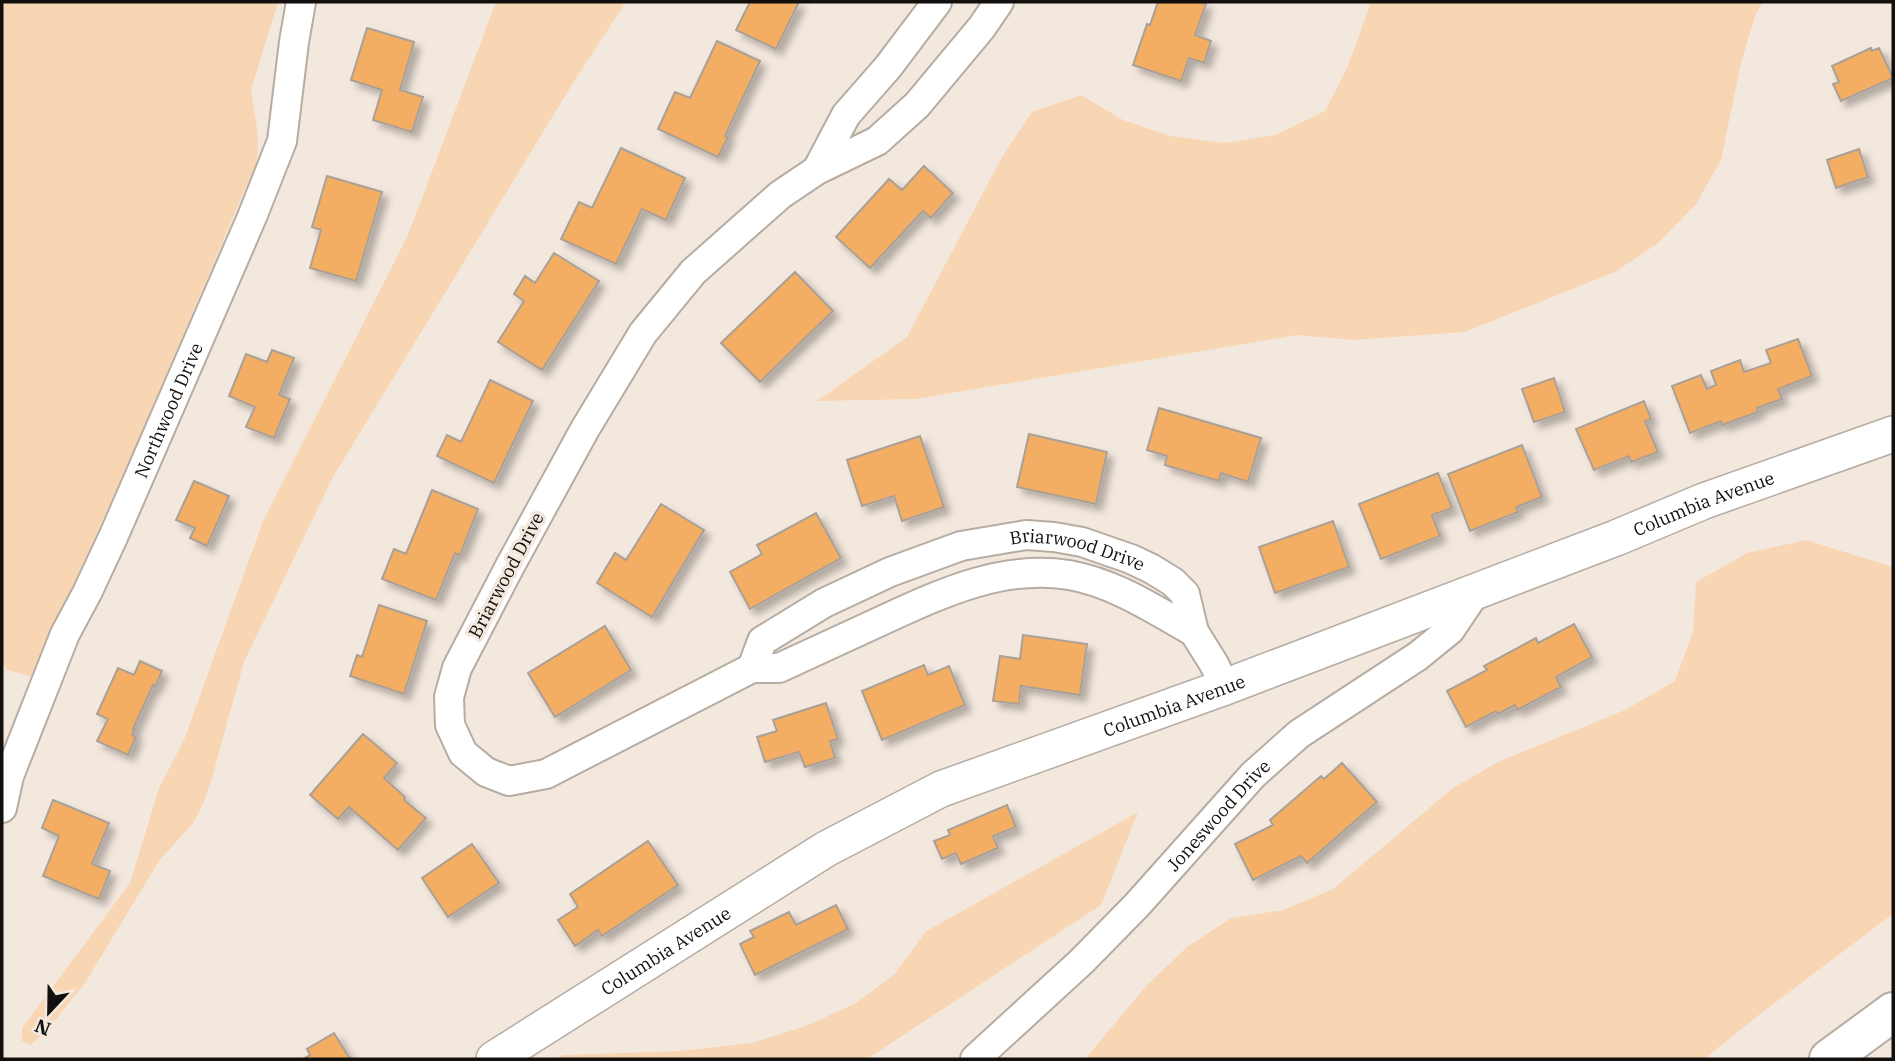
<svg xmlns="http://www.w3.org/2000/svg" width="1895" height="1061" viewBox="0 0 1895 1061" font-family="'IBM Plex Serif',serif">
  <style>
    .green { fill: #f9d6b3 }
    .building { fill: #f3ae64; stroke: #aaa096; stroke-width: 2; filter: url(#shadow) }
    .lines { fill: none; stroke-linecap: round; stroke-linejoin: round }
    .minor-casing { stroke: #b6aca2; stroke-width: 32 }
    .tertiary-casing { stroke: #b6aca2; stroke-width: 38 }
    .secondary-casing { stroke: #b6aca2; stroke-width: 42 }
    .minor { stroke: #fff; stroke-width: 28 }
    .tertiary { stroke: #fff; stroke-width: 35 }
    .secondary { stroke: #fff; stroke-width: 38 }
    .labels { text-anchor: middle; dominant-baseline: central; stroke-width: 7; stroke-linejoin: round; paint-order: stroke }
    .street-label { font-size: 18px; fill: #120f0c; stroke: #f3e8de }
  </style>
  <defs>
    <filter id="shadow"><feDropShadow dx="6" dy="6" stdDeviation="3.5" flood-color="#0004"/></filter>
  </defs>
  <rect width="100%" height="100%" fill="#f3e8de"/>
  <path class="green" d="M2,2H278L251,90L258,135L257,161L138,441L32,677L7,670L2,660Z
    M496,2H626L573,83L333,477L244,662L213,774L205,799L194,822L159,861L85,983L49,1028L31,1045L22,1041V1028L130,883L159,788L184,740L263,521L408,235Z
    M1371,2H1764L1756,13L1741,63L1721,160L1696,204L1658,243L1615,272L1465,332L1353,340L1297,335L916,399L817,401L907,337L1002,157L1032,112L1081,95L1123,120L1170,136L1224,143L1276,135L1325,111L1348,66Z
    M1806,540L1893,567V914L1764,1011L1704,1059H1085L1147,985L1187,947L1231,918L1283,910L1333,889L1453,788L1498,762L1625,710L1675,681L1693,632L1696,582L1747,553Z
    M1138,812L1101,905L867,1059H555L563,1055L680,1051L752,1043L806,1026L854,1004L895,974L925,932Z"/>
  <path class="building" d="M750,2H799L776,49L736,30Z
    M1158,2H1199L1206,4L1195,35L1211,41L1204,63L1189,58L1181,81L1133,65L1147,24L1150,25Z
    M367,28L414,42L400,90L423,97L412,132L373,120L382,90L351,80Z
    M717,41L760,61L725,136L728,137L718,157L658,129L675,92L690,98Z
    M1871,48L1872,51L1879,48L1893,78L1841,101L1833,84L1839,82L1832,66Z
    M621,148L685,178L666,220L642,209L616,264L561,239L579,202L592,208Z
    M1859,149L1868,177L1836,188L1827,160Z
    M924,166L953,193L931,218L923,211L870,268L836,237L889,179L902,190Z
    M327,176L382,192L356,281L310,268L321,230L312,227Z
    M554,253L599,281L542,370L498,342L524,301L514,294L525,276L535,283Z
    M795,272L833,311L760,382L721,343Z
    M1798,339L1812,376L1778,389L1782,399L1757,408L1758,412L1722,425L1721,421L1690,433L1672,386L1701,375L1707,389L1716,385L1711,371L1740,360L1744,372L1771,363L1766,350Z
    M272,350L294,358L279,395L290,399L274,438L246,427L255,407L229,396L246,354L267,362Z
    M1554,378L1565,412L1534,422L1522,389Z
    M490,380L533,401L494,483L437,456L447,435L461,442Z
    M1644,401L1651,419L1645,421L1658,452L1631,462L1629,456L1594,470L1576,429Z
    M1159,408L1261,438L1248,482L1221,473L1219,481L1165,465L1167,456L1147,450Z
    M1029,434L1107,452L1096,504L1017,487Z
    M920,436L944,507L902,521L894,496L862,506L847,460Z
    M1522,445L1542,497L1516,507L1518,512L1470,531L1448,474Z
    M1438,473L1452,508L1432,515L1440,536L1381,559L1359,504Z
    M194,481L229,496L207,546L190,538L195,528L176,520Z
    M432,490L478,509L460,555L455,553L436,600L382,579L394,549L406,554Z
    M661,504L704,530L652,617L597,583L615,553L626,560Z
    M816,513L841,558L750,609L730,572L762,554L757,545Z
    M1333,521L1349,567L1275,593L1259,547Z
    M379,605L427,621L404,694L350,676L357,655L362,657Z
    M1574,624L1592,657L1556,677L1561,687L1517,710L1515,705L1498,714L1496,711L1466,727L1447,691L1487,670L1484,666L1536,638L1538,643Z
    M605,626L631,670L555,717L528,673Z
    M1023,635L1087,644L1080,695L1021,686L1019,704L993,701L1000,656L1020,659Z
    M140,661L162,671L155,687L153,685L133,729H135L132,735L136,737L128,755L97,741L108,719L97,714L118,668L134,675Z
    M924,665L928,675L949,666L965,705L882,740L862,691Z
    M826,703L838,739L830,741L835,758L805,767L799,752L765,762L757,737L777,731L773,720Z
    M363,734L397,763L384,778L405,797L404,800L426,818L398,850L349,807L338,819L310,795Z
    M1342,763L1377,802L1307,863L1301,856L1253,880L1235,844L1273,825L1270,820L1321,776L1324,779Z
    M53,800L109,823L92,864L110,871L99,899L43,876L59,836L42,828Z
    M1007,805L1016,827L993,836L998,848L961,864L956,853L942,859L934,841L950,835L948,830Z
    M648,841L678,885L602,936L598,930L575,946L558,920L578,907L570,894Z
    M472,844L499,883L448,917L422,878Z
    M836,905L848,929L755,975L740,944L754,937L750,931L789,912L796,925Z
    M334,1033L350,1059H303L310,1055L307,1049Z"/>
  <g class="lines">
    <defs>
      <g id="minor">
        <path d="M999,2L982,27L917,105L877,141L817,170L780,195L693,272L643,333L585,429L510,566L457,668L449,697L450,725L463,753L486,772L509,781L546,774L752,668H779C813,652 847,637 881,621C940,594 1002,564 1069,575C1115,583 1155,610 1194,632"/>
        <path d="M817,170L846,115L888,67L937,2"/>
        <path id="s1" d="M752,668L762,641L824,603L890,572L961,546L1026,535L1054,537L1082,542L1131,559L1152,569L1173,582L1185,594L1194,632L1214,664L1225,687"/>
        <path id="s2" d="M2,808L9,776L65,634L87,593L114,535L252,217L282,141L294,42L301,2"/>
        <path id="s3" d="M975,1059L1081,962L1137,905L1253,775L1299,734L1418,656L1450,630L1477,590"/>
      </g>
      <g id="tertiary">
        <path id="s4" d="M494,1059L826,849L941,789L1225,687L1616,538L1704,501L1893,434"/>
      </g>
      <path id="secondary" d="M1829,1059L1893,1012"/>
    </defs>
    <use href="#minor" class="minor-casing"/>
    <use href="#tertiary" class="tertiary-casing"/>
    <use href="#secondary" class="secondary-casing"/>
    <use href="#minor" class="minor"/>
    <use href="#tertiary" class="tertiary"/>
    <use href="#secondary" class="secondary"/>
  </g>
  <g class="labels">
    <g class="street-label">
      <text stroke="none"><textPath href="#s2" startOffset="432">Northwood Drive</textPath></text>
      <text stroke="none"><textPath href="#s4" startOffset="1337">Columbia Avenue</textPath></text>
      <text stroke="none"><textPath href="#s1" startOffset="369">Briarwood Drive</textPath></text>
      <text transform="translate(506 575) rotate(-62)">Briarwood Drive</text>
      <text stroke="none"><textPath href="#s4" startOffset="770">Columbia Avenue</textPath></text>
      <text stroke="none"><textPath href="#s3" startOffset="345">Joneswood Drive</textPath></text>
      <text stroke="none"><textPath href="#s4" startOffset="203">Columbia Avenue</textPath></text>
    </g>
  </g>
  <rect width="1895" height="1061" fill="none" stroke="#120f0c" stroke-width="7"/>
  <g transform="translate(49 1012) rotate(202)" stroke="#f3e8de" stroke-width="5" paint-order="stroke">
  <path d="M0-5L12 26L0 18L-12 26Z" fill="#120f0c"/>
  <text y="-10" font-size="19" font-weight="bold" text-anchor="middle" fill="#120f0c">N</text>
  </g>
</svg>
